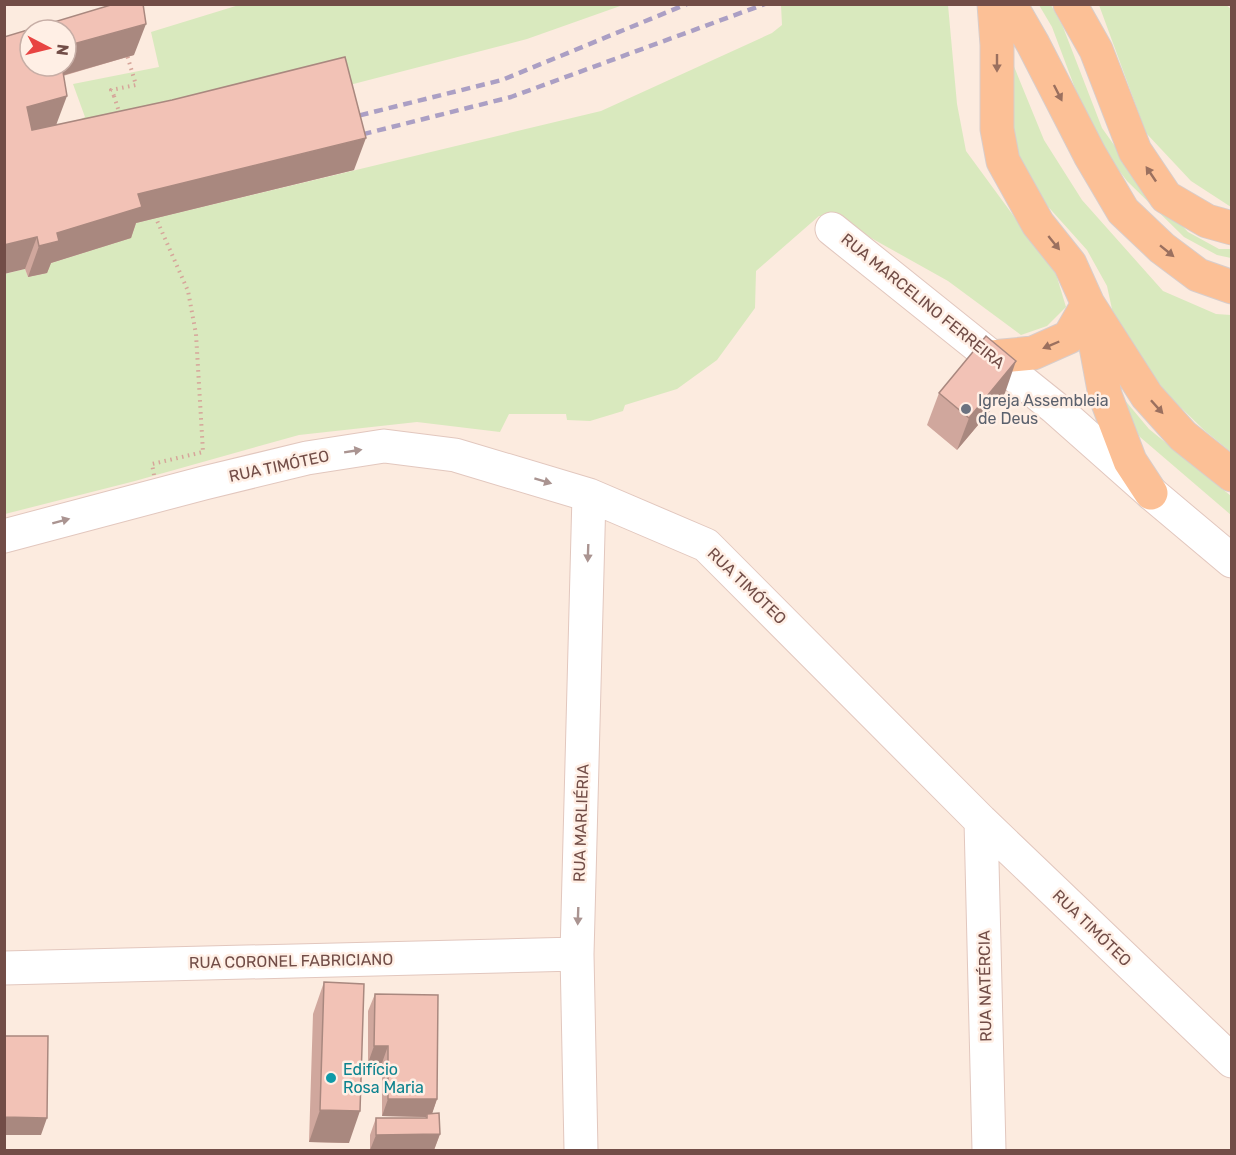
<svg xmlns="http://www.w3.org/2000/svg" width="1236" height="1155" viewBox="0 0 1236 1155" font-family="Rubik,sans-serif">
  <style>
    .grass { fill: #d9e9be }
    .lines { fill: none; stroke-linecap: round; stroke-linejoin: round }
    .minor-casing { stroke: #e2c7be; stroke-width: 35 }
    .major-casing { stroke: #d8cdcb; stroke-width: 35 }
    .path { stroke: #d6a59a; stroke-width: 4; stroke-dasharray: 1.5 4.5; stroke-linecap: butt }
    .minor { stroke: #fff; stroke-width: 33 }
    .major { stroke: #fcc096; stroke-width: 33 }
    .rail { stroke: #ab9fc4; stroke-width: 4.5; stroke-dasharray: 9 6; stroke-linecap: butt }
    .path-bridge { stroke: #d6a59a; stroke-width: 4; stroke-dasharray: 1.5 4.5; stroke-linecap: butt }
    .wall { fill: #d0a79d }
    .shaded-wall { fill: #a9887f }
    .building { fill: #f2c2b6; stroke: #a9887f; stroke-width: 1.5 }
    .oneway { fill: #9b705f }
    .oneway2 { fill: #aa9491 }
    .worship-dot { fill: #6b7280; stroke: #ffefe5; stroke-width: 2 }
    .culture-dot { fill: #0f9aa8; stroke: #ffefe5; stroke-width: 2 }
    .labels { text-anchor: middle; dominant-baseline: central; stroke-width: 5; stroke-linejoin: round; paint-order: stroke }
    .street-label { font-size: 16px; fill: #724d47; stroke: #ffefe5 }
    .worship-label { font-size: 16px; fill: #5b616d; stroke: #ffefe5; text-anchor: start }
    .culture-label { font-size: 16px; fill: #0d838f; stroke: #ffefe5; text-anchor: start }
  </style>
  <rect width="100%" height="100%" fill="#fcebdf"/>
  <path class="grass" d="M1225,4L1232,10L1231,207L1191,181L1146,133L1099,5Z
    M239,5H623L527,39L334,89L37,141L85,117L73,84L159,67L151,32Z
    M781,5H948L957,104L966,151L1056,274L1066,307L1047,326L1021,335L948,281L855,229L819,216L756,271L755,308L717,360L677,389L625,405L623,411L590,421L567,420L566,414H509L500,432L417,422L299,435L135,481L5,514V274L25,269L28,277L47,273L45,265L130,238L127,225L601,111L772,33L782,25Z
    M1039,5H1051L1063,27L1102,128L1136,176L1188,232L1219,249H1231V258L1217,255L1184,237L1127,181L1093,136L1052,27Z
    M1004,42L1044,140L1082,200L1163,291L1216,314L1231,315V452L1204,430L1168,395L1144,363L1115,323L1107,286L1087,250L1043,201L1030,184L1014,146Z
    M1123,398L1149,429L1231,496V515L1140,437L1118,402Z"/>
  <g class="lines">
    <defs>
      <path id="minor" d="M832,229L1054,407L1151,493L1232,561
        M4,536L204,483L307,458L384,446L455,455L589,495L706,545L981,821L1232,1061
        M981,821L989,1150
        M4,968L577,954
        M581,1150L577,954L589,495"/>
      <path id="major" d="M994,4L997,45V129L1003,161L1038,224L1070,264L1088,304L1147,396L1183,436L1232,475
        M1010,4L1033,44L1090,155L1123,211L1162,248L1198,275L1232,287
        M1070,4L1096,50L1135,151L1166,197L1207,221L1232,228
        M1091,320L1105,395L1130,461L1151,493
        M992,357L1033,353L1069,337L1088,304"/>
    </defs>
    <use href="#minor" class="minor-casing"/>
    <use href="#major" class="major-casing"/>
    <path class="path" d="M114,96L111,90L136,85L127,55"/>
    <use href="#minor" class="minor"/>
    <use href="#major" class="major"/>
    <path class="rail" d="M345,119L502,80L687,4
      M348,138L511,97L765,4"/>
    <path class="path-bridge" d="M114,96L120,115
      M154,475L152,464L203,452L196,334L188,291L155,216"/>
  </g>
  <path class="wall" d="M4,37L134,55L63,76L56,125L354,170L136,223L131,238L51,263L47,273L28,277L25,269Z
    M939,393H1005L957,450L927,425Z
    M324,982L349,1143L309,1142L313,1014Z
    M375,994L437,1099L432,1113L440,1134L434,1150H370V1135L376,1118H425L426,1117L382,1116V1063H368V1011Z"/>
  <path class="shaded-wall" d="M146,24L134,55L47,80L52,66H66V46Z
    M67,96L55,128L16,138L27,107Z
    M366,138L354,170L136,223L131,238L51,263L47,273L28,277L39,246L57,233L138,194Z
    M37,237L25,269L4,274V245Z
    M1016,361L1005,393L957,450L969,418Z
    M374,1046H388L382,1063H368Z
    M388,1099H437L431,1117L427,1114L426,1117L382,1116Z
    M320,1110L360,1111L349,1143L309,1142Z
    M4,1117L47,1118L41,1135H4Z
    M440,1134L434,1150H370L376,1135Z"/>
  <path class="building" d="M114,4H143L146,24L66,46V30H30V66H62L67,96L27,107L32,130L172,100L345,57L366,138L138,194L142,207L57,233L59,241L39,246L37,237L4,245V37Z
    M986,336L1016,361L969,418L939,393Z
    M324,982L364,984L360,1111L320,1110Z
    M375,994L438,995L437,1099H388V1046H374Z
    M4,1036H48L47,1118L4,1117Z
    M439,1113L440,1134L376,1135V1118H427V1114Z"/>
  <defs><path id="oneway-solid" d="M-6-.8H1V-3.2L6.5 0L1 3.2V.8H-6Z" transform="scale(1.5)"/></defs>
  <g class="oneway">
    <use href="#oneway-solid" transform="translate(997 63) rotate(90)"/>
    <use href="#oneway-solid" transform="translate(1058 93) rotate(63)"/>
    <use href="#oneway-solid" transform="translate(1151 174) rotate(-124)"/>
    <use href="#oneway-solid" transform="translate(1054 243) rotate(51)"/>
    <use href="#oneway-solid" transform="translate(1167 251) rotate(39)"/>
    <use href="#oneway-solid" transform="translate(1051 345) rotate(157)"/>
    <use href="#oneway-solid" transform="translate(1157 407) rotate(48)"/>
  </g>
  <g class="oneway2">
    <use href="#oneway-solid" transform="translate(353 451) rotate(-9)"/>
    <use href="#oneway-solid" transform="translate(543 481) rotate(17)"/>
    <use href="#oneway-solid" transform="translate(61 521) rotate(-15)"/>
    <use href="#oneway-solid" transform="translate(588 553) rotate(92)"/>
    <use href="#oneway-solid" transform="translate(578 916) rotate(92)"/>
  </g>
  <circle class="worship-dot" cx="966" cy="409" r="6"/>
  <circle class="culture-dot" cx="331" cy="1078" r="6"/>
  <g class="labels">
    <g class="street-label">
      <text transform="translate(923 301) rotate(39)">RUA MARCELINO FERREIRA</text>
      <text transform="translate(279 466) rotate(-12)">RUA TIMÓTEO</text>
      <text transform="translate(747 586) rotate(44)">RUA TIMÓTEO</text>
      <text transform="translate(581 823) rotate(-88)">RUA MARLIÉRIA</text>
      <text transform="translate(1092 928) rotate(44)">RUA TIMÓTEO</text>
      <text transform="translate(291 961) rotate(-1)">RUA CORONEL FABRICIANO</text>
      <text transform="translate(985 986) rotate(-91)">RUA NATÉRCIA</text>
    </g>
    <g class="worship-label">
      <text x="978" y="400">Igreja Assembleia<tspan x="978" dy="18">de Deus</tspan></text>
    </g>
    <g class="culture-label">
      <text x="343" y="1069">Edifício<tspan x="343" dy="18">Rosa Maria</tspan></text>
    </g>
  </g>
  <rect width="1236" height="1155" fill="none" stroke="#724d47" stroke-width="12"/>
  <g transform="translate(48 48) rotate(97)"><circle r="28" fill="#ffefe5" stroke="#c7aea6" stroke-width="1.5"/>
  <path d="M0-4.5L10 22L0 15L-10 22Z" fill="#e84442"/>
  <text y="-9" font-size="16" font-weight="bold" text-anchor="middle" fill="#724d47">N</text>
  </g>
</svg>
